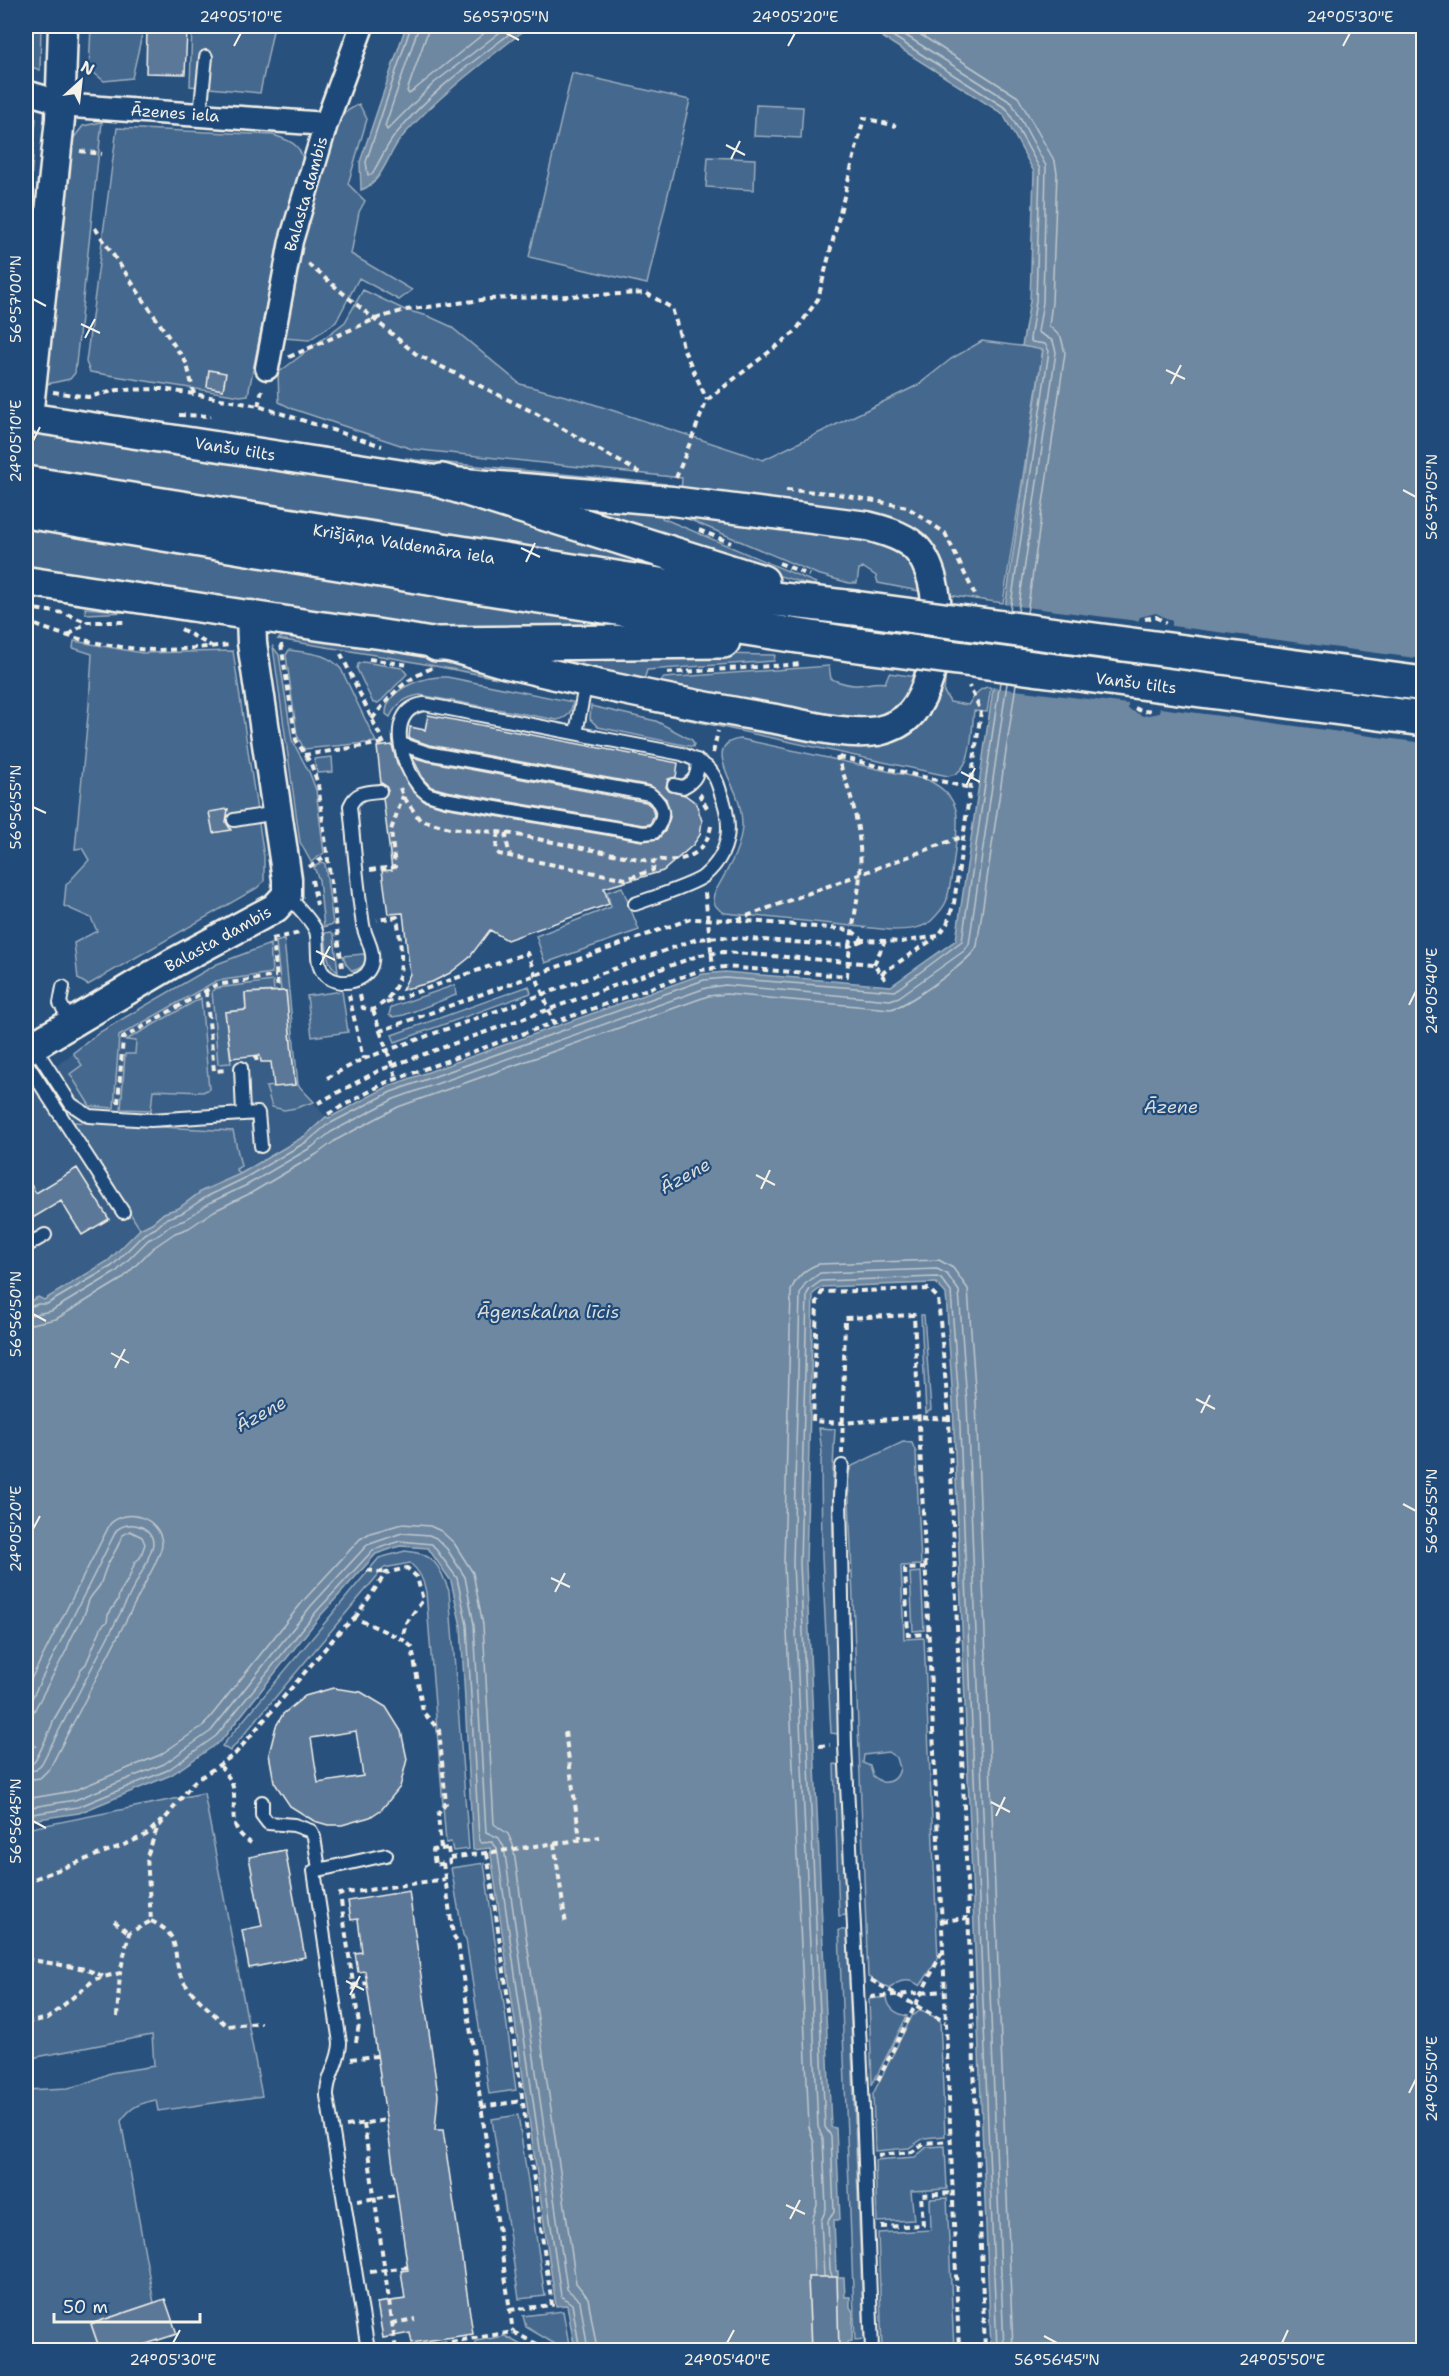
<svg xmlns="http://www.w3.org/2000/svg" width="1449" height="2376" viewBox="0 0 1449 2376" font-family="'Shantell Sans',sans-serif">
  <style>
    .built { fill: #375d86 }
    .green { fill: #45688e; stroke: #9cacbb; stroke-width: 1.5; fill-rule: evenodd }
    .water { fill: #6e88a2; stroke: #a4b2be; stroke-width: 1.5 }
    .pier { fill: #28517e }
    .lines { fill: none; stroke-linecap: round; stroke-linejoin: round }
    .shore { stroke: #bec7cc; stroke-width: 1.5 }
    .building { fill: #5b7899; stroke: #f4f1e8; stroke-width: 1.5; fill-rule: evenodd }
    .service-casing { stroke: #f4f1e8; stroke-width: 16 }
    .minor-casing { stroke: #f4f1e8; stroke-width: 27 }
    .tertiary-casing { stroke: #f4f1e8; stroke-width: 33 }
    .primary-casing { stroke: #f4f1e8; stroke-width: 38 }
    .path { stroke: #f4f1e8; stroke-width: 4; stroke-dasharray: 6 4.5; stroke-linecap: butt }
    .service { stroke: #1f4a7a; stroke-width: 12 }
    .minor { stroke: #1f4a7a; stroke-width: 22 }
    .tertiary { stroke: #1f4a7a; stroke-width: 28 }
    .primary { stroke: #1f4a7a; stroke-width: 33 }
    .primary-bridge-casing { stroke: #f4f1e8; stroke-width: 38; stroke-linecap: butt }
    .path-bridge { stroke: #f4f1e8; stroke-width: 4; stroke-dasharray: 6 4.5; stroke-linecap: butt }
    .primary-bridge { stroke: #1f4a7a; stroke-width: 33 }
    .ticks { fill: none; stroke: #f4f1e8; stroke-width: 2 }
    .labels { text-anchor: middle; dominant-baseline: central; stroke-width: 4.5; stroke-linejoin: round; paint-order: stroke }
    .street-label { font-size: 16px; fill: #f4f1e8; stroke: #1f4a7a }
    .water-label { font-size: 18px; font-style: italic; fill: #d9dcda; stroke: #1f4a7a }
    .neatline { fill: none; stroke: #f4f1e8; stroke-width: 2 }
    .ticks-label { font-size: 15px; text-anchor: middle; fill: #f4f1e8 }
  </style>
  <rect width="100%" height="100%" fill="#28517e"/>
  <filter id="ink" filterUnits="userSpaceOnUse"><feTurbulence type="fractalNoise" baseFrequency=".0167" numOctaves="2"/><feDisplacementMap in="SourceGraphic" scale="12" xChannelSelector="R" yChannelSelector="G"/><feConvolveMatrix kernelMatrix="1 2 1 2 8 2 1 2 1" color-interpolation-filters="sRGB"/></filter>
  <g filter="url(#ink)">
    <path class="built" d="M284,939L298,1085L326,1117L305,1136L140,1229L108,1261L44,1300L26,1303V1092L46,1079L44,1075L50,1071L100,1032L217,964Z"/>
    <path class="green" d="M26,26H41L40,70L26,65Z
      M91,26H144L132,78L104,81L89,69Z
      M192,26H274L260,93L190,86Z
      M572,73L690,100L647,284L529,257Z
      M359,104L367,119L348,184L365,201L359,212L351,254L412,290L399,300L359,278L336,322L309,340L284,338L287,300L303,236L342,114Z
      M756,105L803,107L801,138L754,136Z
      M26,114L36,119L26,243Z
      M102,122L75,373L70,379L47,384L72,140L83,126Z
      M117,128L273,135C288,140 301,144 303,161L278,246L248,395L240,396L90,372L86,362Z
      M708,157L755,159L754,190L706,187Z
      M363,290L405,310L428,316L450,326L520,384L584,401L763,460L918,385L951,359L982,341L1043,349L1003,603L947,595L936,556L681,494L682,478L412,449L293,409L279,402L278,373L345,322Z
      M26,427L454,495L679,572L26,469Z
      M406,458L416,460L666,484L665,492L423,467L405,461Z
      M540,498L663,509L662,518L816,583L814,586L742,565Z
      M681,516C724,520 885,528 908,559C915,568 919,582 924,592L878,583L876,576L864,568L859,569L857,583H849L817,574Z
      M26,524L669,628L416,629L26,568Z
      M85,608L189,617L188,622L129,612L86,614Z
      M289,633L371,644L463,663L561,690L393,658L278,639Z
      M74,641L142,653L233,651L264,857V881L257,888L88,985L78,979L74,943L97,931L91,918L64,906L66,885L89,860L82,848L75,849L89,705L92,654L73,648Z
      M273,647L279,655L292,740L310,774L316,790L324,853L311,862L300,842Z
      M289,650C309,653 328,653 341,669L376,742L304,749L297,735L286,655Z
      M662,653L775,655L774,661L647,670L643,683L507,654Z
      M363,662L402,668L407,674L382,700L378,703H373L357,669L358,664Z
      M829,666L831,679C839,682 846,685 855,685C866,685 874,681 885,683L889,673L917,677C896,719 884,720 838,718L655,685L664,678Z
      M438,677H447L573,702C571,713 568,718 557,720L420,695C406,697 396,704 390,717L386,714C386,690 418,679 438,677Z
      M938,680L945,681L944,692L950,702L968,705C974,696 980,686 991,687L987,712L974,711C971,731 974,772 948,776L652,712L651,704L860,743Z
      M591,706L656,721L692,740L694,744L693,747L598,727L590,719Z
      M741,739L928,780C941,787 952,795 956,810C960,824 951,887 946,902C943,909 936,916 931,921C920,930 904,930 891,930L725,913C716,909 712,903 714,894C726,871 740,853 742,826C742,815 740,804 736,794C729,777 706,742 741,739Z
      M332,757L333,772L317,773L314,759Z
      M322,862L325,864L333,924L324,927L319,880L314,867Z
      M622,887L639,930L545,963L536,936L611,907L607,892Z
      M331,932L334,935L338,972C325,964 327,947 325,933Z
      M284,939L298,1085L314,1102L296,1108L284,1110L272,1107L266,1087L295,1084L286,991H281L276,942Z
      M270,944L272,973L216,981L119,1036L114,1108L90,1106L70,1074L82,1065L73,1053L100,1032L217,964Z
      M363,954L366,956C365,965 361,969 352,971L346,964L343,956Z
      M273,981L274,991L245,993L246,1010L225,1012L231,1063L218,1064L212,991L217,988Z
      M455,985L456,995L404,1015L393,1017L389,1015L391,1007Z
      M529,986L531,993L395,1042L392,1035Z
      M342,991L348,1032L312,1037L307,996Z
      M201,998L209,1089L203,1092L153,1090L151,1110L121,1109L125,1054H135L136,1041L126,1040Z
      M326,1117L330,1147L202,1191L179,1208L164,1213L152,1223L140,1229L73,1122L233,1131L241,1166L236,1169L240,1174L305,1136Z
      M921,1315H924L931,1410L926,1413Z
      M819,1428L835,1429C828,1531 839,1632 838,1734L831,1733L822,1557L821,1461L822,1453Z
      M903,1442L912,1443L916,1453L921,1565L901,1566L904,1639L924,1638L938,1959L920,1986C910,1978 899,1979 890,1989L868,1977L848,1474L852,1466ZM888,1752L897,1758L900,1768C898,1778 892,1783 882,1782L873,1776L870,1766L863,1763L864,1755Z
      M405,1551C435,1553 439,1566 449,1591L469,1849L453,1851L451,1842L446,1843L426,1592C424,1580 420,1571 410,1563L384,1568L230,1751L222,1746L379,1558Z
      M921,1572L924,1630L913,1631L910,1573Z
      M834,1764L840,1765L846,1915L839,1916Z
      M204,1793L262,2096L158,2111L156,2100C139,2103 131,2107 121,2121L154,2303L91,2324L100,2350H26V2090L68,2088L84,2084L110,2073L154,2066L152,2035L26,2059V1829Z
      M484,1863L516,2090L489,2094L466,1939L463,1935L451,1868Z
      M839,1930H847L864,2339L855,2340Z
      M887,1997C888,2009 897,2014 907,2016L872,2085L869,1999Z
      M921,2010L940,2020L945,2136L924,2138L909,2148L875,2151L873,2094L912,2016Z
      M518,2115L545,2296L519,2299L492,2119Z
      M945,2146L947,2189L911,2191L914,2220L877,2222L875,2160L915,2157L927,2147Z
      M947,2198L954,2350H882L878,2233L931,2230L930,2199Z
      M563,2311L570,2350H565L526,2327L523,2316Z
      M505,2336L530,2350H490L476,2348V2341Z"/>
    <path class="water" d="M406,26H530C485,61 440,94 402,137C388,152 383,183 361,190L360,162Z
      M865,26H1423V2350H991L953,1404L946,1294L936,1283L822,1287L813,1294L806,1563L831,2127L836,2128L840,2220H834L836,2271H838V2278H844L845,2297H850V2307L853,2312L852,2341L847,2342V2350H575L567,2305L556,2306L490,1848L473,1850L461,1626L451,1581L428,1548L400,1546L376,1554L321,1615L221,1741L171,1775L79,1813L26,1821V1757L31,1756L26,1752V1744L33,1747L36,1746L26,1740V1303L38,1297L44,1300L108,1261L140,1229L152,1223L164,1213L179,1208L202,1191L240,1174L305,1136L326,1117L329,1118L389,1086L703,974L725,972L891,986L956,940L1043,350L1022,346L1030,301L1034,172L1003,114Z"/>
    <path class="pier" d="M1002,604L1138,621L1140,617L1156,613L1172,621V626L1423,659V743L1160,708L1159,713L1143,716L1128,709V704L990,687Z"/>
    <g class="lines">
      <path class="shore" d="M411,26L366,162L368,175L372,174C380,161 386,146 396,134C430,91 477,59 520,26
        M419,26L385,126L387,130L434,83L508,26
        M428,26L427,34L407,91L409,94L493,26
        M877,26L1007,109L1040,169L1036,301L1030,339L1032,342L1045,344L1049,351L1010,611
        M891,26L1012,103L1046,166L1043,302L1038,332L1053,341L1056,352L1018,612
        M907,26L1018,97L1055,162L1057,173L1052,302L1049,326L1061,337L1065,353L1027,613
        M26,1308L38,1304H47L112,1266L144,1234L156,1228L167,1218L182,1213L206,1197L243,1179L308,1141L327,1125L391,1092L704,980L725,978L895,991L962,941L1000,682
        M26,1316L51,1311L116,1272L148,1240L160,1234L171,1225L185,1220L209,1203L247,1185L312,1147L331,1132L394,1099L706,988L725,985L890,1000L899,997L964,951L969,944L1007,683
        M26,1325L56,1319L122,1279L153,1248L175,1233L189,1228L214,1211L251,1193L317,1154L336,1140L398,1107L708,996L726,994L890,1009C905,1008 972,960 977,946L1016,684
        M26,1689L110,1524C126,1507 160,1517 162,1543C162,1551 157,1558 154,1566L50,1768L40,1778L26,1780
        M26,1710L116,1531C127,1519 152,1525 153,1543C153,1549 148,1556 147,1562L42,1763L36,1770L26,1771
        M26,1726L67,1649C68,1642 79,1624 83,1617C86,1612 87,1605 89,1600C92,1594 97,1590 100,1585C102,1580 104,1573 106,1568C111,1556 119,1548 122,1535L130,1531L142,1537L145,1544L140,1558L135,1562L129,1578L119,1594L118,1600L108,1615L107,1622L102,1626L86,1664L81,1669L74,1685L53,1721C53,1725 37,1758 35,1761C32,1765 29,1764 26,1764
        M26,1799L73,1791L160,1755L204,1725L304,1600L360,1539L370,1533L402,1524L430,1526L441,1531L454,1543L473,1573L483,1625L494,1824L508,1834L513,1845L576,2283L588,2298L597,2350
        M26,1808L75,1800L164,1764L211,1731L311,1606L367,1545L402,1533L429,1535L436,1538L447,1549L465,1577L474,1625L486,1832L499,1838L504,1847L567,2289L580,2301L588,2350
        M26,1815L78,1807L168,1770L216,1736L317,1611L373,1550L400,1541L432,1544L457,1578L467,1625L479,1840L481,1843L492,1842L497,1848L561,2296L572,2304L580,2350
        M814,2276L812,2221L817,2205L814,2143L809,2127L784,1563L791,1291C795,1278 806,1268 819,1264L939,1260L953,1268L968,1289L976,1402L1013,2350
        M824,2276L821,2221L826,2209L823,2139L818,2127L793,1563L800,1294L805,1284L820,1273L937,1269L947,1274L959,1291L967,1403L1004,2350
        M832,2276L830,2270L828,2221L834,2212L831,2136L825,2127L800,1563L807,1294L810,1289L821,1281L937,1277L941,1279L951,1292L959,1403L997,2350"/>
    </g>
    <path class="building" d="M147,26H176V32L187,33L185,74L146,73Z
      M209,370L226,373L223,390L207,387Z
      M428,715L678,763L676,777L668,779L666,787L669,791L685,795L696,803L702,821L700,835L693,845L663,871L604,888L609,904L507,940L490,930L469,958L450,973L432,982L402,990L410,974L403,913L388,914L382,871L392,870L383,798L388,791L386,786L381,783L377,747L392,745L397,763L412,790L424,801L443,807L642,841L658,839L665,831L670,817L666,799L651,786L429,745L409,738L410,727L425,730Z
      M412,757L426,761L646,802L652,807L654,815L650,824L643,825L446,791L431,787L424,780Z
      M228,809L226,822L231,830L213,833L209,812Z
      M286,991L295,1085L274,1087L271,1062H261L260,1055L231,1058L225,1012L246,1010L245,993Z
      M77,1168L109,1219L82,1235L61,1201L26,1222V1177L36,1193Z
      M333,1688L361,1692L386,1707L401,1731L407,1759L400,1787L382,1809L370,1817L342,1825H328L314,1821L290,1806L274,1782L269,1754L276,1726L283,1714L305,1696ZM356,1731L363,1776L318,1783L311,1738Z
      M285,1850L305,1957L249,1968L242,1930L262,1926L249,1857Z
      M409,1891L438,2095L435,2130H443L473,2334L412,2343L410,2333L383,2338L377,2303L405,2299L401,2271L408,2270L365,1971L358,1972L355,1953L362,1952L358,1919L351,1920L348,1901Z
      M808,2277H837L839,2350H811Z
      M165,2299L177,2334L128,2350H100L91,2324Z"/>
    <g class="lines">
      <defs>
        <path id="service" d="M200,115L206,57
          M576,733L586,681
          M401,744L427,753L650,794C665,805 666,818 654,832L643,833L444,799C439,797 430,796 426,793C404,777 381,710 424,704L682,754C691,758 703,762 710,770C715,776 718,784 720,791C733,823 732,852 704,876C695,884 649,899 635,904
          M674,785L683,787C695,781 699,774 697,760
          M234,820L276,813
          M287,895C295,904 312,921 316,931C320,944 314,965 325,975C341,989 370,981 372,961C374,949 365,937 363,925C357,886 354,846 350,806C356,792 366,792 380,791
          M63,987L60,1003L71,1023
          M33,1045L71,1104L89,1116L151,1120L258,1113L261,1146
          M26,1062L123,1212
          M241,1068L243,1113
          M26,1246L45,1235
          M842,1466L840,1497L845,1745L863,2109L872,2350
          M262,1802V1815L268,1823L294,1825L311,1831L314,1837L319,1869
          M368,2350L327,2096C326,2077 340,2062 340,2043L314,1871L386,1855"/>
        <path id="minor" d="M26,92L73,106L326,124
          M267,368L291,241L326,124L362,26"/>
        <path id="tertiary" d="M26,417L442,481L672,501L867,526C883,530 901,535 914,546C949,579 941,678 912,712C903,723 891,728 878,731C845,736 808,725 776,719C686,704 597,685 508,664C484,658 461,649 437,644C396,635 354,631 313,625C217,610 121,596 26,581
          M28,417L60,119L63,26
          M26,1050L173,963L275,908L287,895V879L252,643L251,615"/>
        <path id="primary" d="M442,481L762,582
          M26,483L678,588L854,608
          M26,511L495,589L850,644
          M437,644L723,641"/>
      </defs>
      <use href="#service" class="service-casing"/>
      <use href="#minor" class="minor-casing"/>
      <use href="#tertiary" class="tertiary-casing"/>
      <use href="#primary" class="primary-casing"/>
      <path class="path" d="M80,151L102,154
        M95,228L187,364L194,394
        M308,264L416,354L537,414L640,473
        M289,357L375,319L405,310L489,299L646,293L672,308L684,350L707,400
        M53,392L88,397L118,390L162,389L194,394L258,406L382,446
        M258,406L263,386
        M179,415L211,416
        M676,478L707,400L795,332L818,299L864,118L896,126
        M786,490L832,493L907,507L945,533L977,599
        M699,530L731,543
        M779,563L809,575
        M26,608L64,613L86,622
        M26,621C60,636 100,645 138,649C167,652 202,647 231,645
        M181,629L211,646
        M69,635L87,622H126
        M281,644L296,740L311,764L318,784L342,967
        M341,654L384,744
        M369,659L409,665
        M667,673L803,664
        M372,719C393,693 401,682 432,668
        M713,753L718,731
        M304,755L384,743
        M839,757L970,788
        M400,788L403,796L420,820L450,828L507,833L654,862L656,859C682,864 706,855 711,826
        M702,794L700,796L707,808
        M499,832L496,849L499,854L626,879L653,870L654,862
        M507,833L506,839L510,856
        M309,867L327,856
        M370,870L395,867L391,830L403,796
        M312,880L317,905
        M705,893L713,968
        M737,920L851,930L863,940L885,941L901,942L938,936L947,924L954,903L981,711L969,686
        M273,938L278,991
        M272,939L300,933
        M874,964L885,941
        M881,974L935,938
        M206,991L214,1071L226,1070
        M349,995L363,1059
        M360,995L363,1008L373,1010C409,989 402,953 397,917L377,920
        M386,1003L527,953L554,1023
        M373,1010L380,1031L690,919L736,920L964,836
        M380,1031L397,1079
        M256,1055L257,1064
        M327,1078L363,1059L697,939L721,937L849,946L863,940
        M118,1103L123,1038L216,985L276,976
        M318,1103L380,1070L700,955L723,952L874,964L887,982
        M328,1114L385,1083L701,970L725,967L847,976C849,942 857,909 860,875C863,833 852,795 837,757
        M949,1419L918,1417L843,1423L813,1421L817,1302L822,1292L929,1289L938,1298L949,1419L985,2350
        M842,1454L845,1318L914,1315L943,1949L959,2350
        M926,1568L905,1569L908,1635L928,1634
        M367,1570L386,1573
        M355,1618L386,1573L407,1568L417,1577L423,1600L406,1623L402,1639
        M565,1732L580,1839
        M819,1746L830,1745
        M220,1765C223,1770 228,1776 231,1781C241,1805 221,1824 251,1843
        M554,1843L566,1925
        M448,1848L450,1862L435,1865L433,1850Z
        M487,1853L552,2305L510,2310
        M450,1858L600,1837
        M443,1863L453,1935L458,1942L513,2332
        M26,1884L34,1879L126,1844L146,1835L163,1819
        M114,1921L129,1933
        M151,1921C184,1936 170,1952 182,1979C188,1991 216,2016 227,2026L261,2023
        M942,1921L968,1918
        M26,1959L85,1969L103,1976
        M871,1980L945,2022
        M353,1985L367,1983
        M870,1997L944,1991
        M117,2017L120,1973
        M26,2023L48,2018L95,1979L120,1973L129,1933L151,1921L147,1856L157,1829L194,1782L235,1754L341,1630L355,1618L402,1639L412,1647L423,1712L439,1730L446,1803L438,1814L441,1849
        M356,2042L359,2024L340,1894L445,1879
        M351,2059L377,2056
        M878,2080L943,1950
        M481,2107L522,2101
        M364,2124L396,2350
        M346,2126L387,2120
        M878,2155L912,2152L926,2143L950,2141
        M357,2201L397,2195
        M881,2227L923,2225L921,2195L953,2193
        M370,2272L408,2267
        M392,2323L415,2319
        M399,2350L513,2332L549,2350"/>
      <use href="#service" class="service"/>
      <use href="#minor" class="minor"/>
      <use href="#tertiary" class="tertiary"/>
      <use href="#primary" class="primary"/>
      <defs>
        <path id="primary-bridge" d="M854,608L1424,684
          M850,644L1424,719"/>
      </defs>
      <use href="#primary-bridge" class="primary-bridge-casing"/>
      <path class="path-bridge" d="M1145,619L1156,617L1166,623
        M1135,708L1143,712L1150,710"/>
      <use href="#primary-bridge" class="primary-bridge"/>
    </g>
  </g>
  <path class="ticks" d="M506,33L519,40M234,46L241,33M788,46L795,33M1343,46L1350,33M726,145L745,155M731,159L740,141M33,299L46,306M81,324L100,333M85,338L95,319M1166,370L1185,379M1171,384L1181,365M33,441L40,427M1403,490L1416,497M521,548L540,557M526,562L535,543M961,772L980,782M966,786L975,768M33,807L46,813M316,951L335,960M320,965L330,946M1409,1005L1416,991M756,1175L775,1185M761,1189L770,1170M33,1314L46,1321M111,1353L129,1363M115,1368L125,1349M1196,1399L1215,1409M1201,1413L1210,1395M1403,1504L1416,1511M33,1529L40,1516M551,1578L570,1587M555,1592L565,1573M991,1802L1010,1812M996,1816L1005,1797M33,1821L46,1828M346,1981L364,1990M350,1995L360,1976M1409,2093L1416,2079M786,2205L805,2214M790,2219L800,2200M1044,2336L1057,2343M173,2343L180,2330M727,2343L734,2330M1282,2343L1288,2330"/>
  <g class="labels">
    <g class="street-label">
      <text transform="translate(175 113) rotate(4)">Āzenes iela</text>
      <text transform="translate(306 194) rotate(-74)">Balasta dambis</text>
      <text transform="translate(235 449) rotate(9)">Vanšu tilts</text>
      <text transform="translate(404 544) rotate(9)">Krišjāņa Valdemāra iela</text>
      <text transform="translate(1136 683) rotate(7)">Vanšu tilts</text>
      <text transform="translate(218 939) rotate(-29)">Balasta dambis</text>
    </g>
    <g class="water-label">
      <text x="1171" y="1107">Āzene</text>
      <text transform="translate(685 1176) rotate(-29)">Āzene</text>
      <text x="548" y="1312">Āgenskalna līcis</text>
      <text transform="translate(261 1414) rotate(-29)">Āzene</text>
    </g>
  </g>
  <rect width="1449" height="2376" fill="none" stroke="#1f4a7a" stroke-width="66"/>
  <g transform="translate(81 81) rotate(27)" stroke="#1f4a7a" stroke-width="4.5" paint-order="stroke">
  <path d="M0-4.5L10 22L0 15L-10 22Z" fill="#f4f1e8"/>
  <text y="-9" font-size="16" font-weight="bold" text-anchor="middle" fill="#f4f1e8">N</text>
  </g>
  <path d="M54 2313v9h146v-9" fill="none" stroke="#f4f1e8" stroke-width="3"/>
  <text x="63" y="2313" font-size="18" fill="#f4f1e8" stroke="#1f4a7a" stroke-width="4.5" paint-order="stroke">50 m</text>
  <rect x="33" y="33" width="1383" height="2310" class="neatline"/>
  <g class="ticks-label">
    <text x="241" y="22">24°05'10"E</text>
    <text x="506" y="22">56°57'05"N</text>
    <text x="795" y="22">24°05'20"E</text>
    <text x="1350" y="22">24°05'30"E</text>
    <text transform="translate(16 299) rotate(-90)" y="5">56°57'00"N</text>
    <text transform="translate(16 441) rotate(-90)" y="5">24°05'10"E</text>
    <text transform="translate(1432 497) rotate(-90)" y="5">56°57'05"N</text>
    <text transform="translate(16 807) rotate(-90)" y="5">56°56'55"N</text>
    <text transform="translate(1432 991) rotate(-90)" y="5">24°05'40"E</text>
    <text transform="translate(16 1314) rotate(-90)" y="5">56°56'50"N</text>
    <text transform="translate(1432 1511) rotate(-90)" y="5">56°56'55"N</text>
    <text transform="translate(16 1529) rotate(-90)" y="5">24°05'20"E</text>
    <text transform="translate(16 1821) rotate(-90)" y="5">56°56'45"N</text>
    <text transform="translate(1432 2079) rotate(-90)" y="5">24°05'50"E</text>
    <text x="173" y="2365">24°05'30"E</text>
    <text x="727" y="2365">24°05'40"E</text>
    <text x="1057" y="2365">56°56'45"N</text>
    <text x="1282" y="2365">24°05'50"E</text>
  </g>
</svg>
